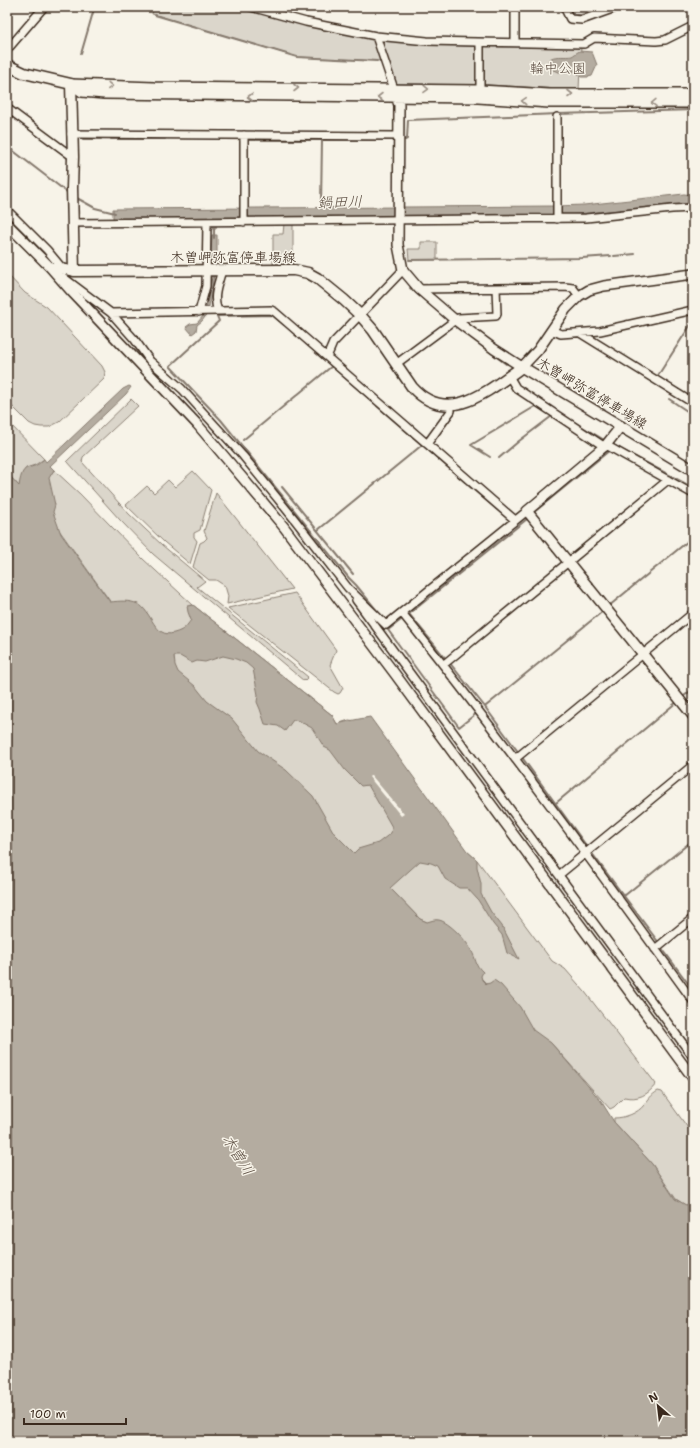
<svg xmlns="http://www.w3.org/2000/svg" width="700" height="1448" viewBox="0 0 700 1448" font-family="'Shantell Sans','Klee One',sans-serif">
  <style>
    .green { fill: #dbd6cb; stroke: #8b8074 }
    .water { fill: #b4aca0; stroke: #84786c; fill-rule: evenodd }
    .pier { fill: #f7f3e8 }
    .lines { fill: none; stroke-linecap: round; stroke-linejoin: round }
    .stream { stroke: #84786c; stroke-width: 2 }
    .minor-casing { stroke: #3b2a1e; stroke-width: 10 }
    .tertiary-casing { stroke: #3b2a1e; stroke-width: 12 }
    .secondary-casing { stroke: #3b2a1e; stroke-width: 13 }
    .minor { stroke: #f7f3e8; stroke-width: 7 }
    .tertiary { stroke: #f7f3e8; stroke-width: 9 }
    .secondary { stroke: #f7f3e8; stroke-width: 10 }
    .oneway { stroke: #998e83 }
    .labels { text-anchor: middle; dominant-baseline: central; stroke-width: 3; stroke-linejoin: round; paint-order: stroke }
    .park-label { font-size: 14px; fill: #5b4c41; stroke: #f7f3e8 }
    .street-label { font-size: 14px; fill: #3b2a1e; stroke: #f7f3e8 }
    .water-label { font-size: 15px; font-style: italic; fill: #5f5145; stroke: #f7f3e8 }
  </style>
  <rect width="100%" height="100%" fill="#f7f3e8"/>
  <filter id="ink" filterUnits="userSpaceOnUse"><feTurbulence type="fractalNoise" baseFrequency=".025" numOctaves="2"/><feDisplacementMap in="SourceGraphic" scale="8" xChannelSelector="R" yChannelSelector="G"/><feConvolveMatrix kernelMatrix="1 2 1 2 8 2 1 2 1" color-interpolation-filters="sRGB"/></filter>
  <g filter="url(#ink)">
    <path class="green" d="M154,7H241L305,24L426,44L488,47L581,46L579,90L488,85L389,84L383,61L297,57L152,14Z
      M284,224H293V264H273V234H283Z
      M421,242H437V260H409L408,249H421Z
      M7,274L25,293L47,307L102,366L105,372L104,379L59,422L49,427H41L35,426L29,423L7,401Z
      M131,399L138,406L83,457L82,462L129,514L162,545L205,581L197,587L308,677L304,681L153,554L120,520L67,461Z
      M7,421L44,459L35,465L26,468L19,486L7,473Z
      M54,470L80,494L143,559L193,605L332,715L337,724L349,720L356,721L362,719L405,824L361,860L140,643L34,495Z
      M193,471L211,490L200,530L194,533V537L197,541L190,564L164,542L126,505L147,486L154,493L168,480L175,487Z
      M216,493L292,589L227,604L228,596L225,586L216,580H209L193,567L200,543L204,541L207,538L204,531Z
      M295,593L336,650L330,665L343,688L340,693L338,694L334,692L228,608Z
      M467,851L477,860L552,961L565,969L585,992L656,1084C648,1095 638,1100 624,1097L614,1107L610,1109L551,1043L537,1036L427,922L420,919L385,883L404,861Z
      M658,1091L662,1092L693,1135V1210L676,1199L652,1164L614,1122V1118C625,1118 638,1113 644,1105C649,1099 651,1095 658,1091Z"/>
    <path class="water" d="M580,51L592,52L597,65L592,76L588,77H581L575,71L558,72L551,69C542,52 564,58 572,56C574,55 577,52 580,51Z
      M684,194L693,195V203L567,215L217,218L216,229H212V219L113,220V209L557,206L584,205Z
      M212,235H217V255L208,313L202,321L197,325L196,331L192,334L186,327L190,324L197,323L205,314L212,277L213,259L211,254Z
      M129,386L131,387L126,394L50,466L54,470L49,478L55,505L53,512L61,534L110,602C120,601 129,600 138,604C152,611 154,639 174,633C184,630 185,628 191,620L188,612L187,606L193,605L332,715L337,724C348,721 359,719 370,717L467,851L477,860V867L481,884V894L491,912L502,926L519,959L507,953L502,935L493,924L478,900L467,888H459L445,879L438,866L431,863L420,861L390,888L420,919L427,922C431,921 435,919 439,920C449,922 467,941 471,950C477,960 474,964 483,972L481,976L482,980L486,984L490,983L494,980L501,985L520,1007L533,1030L551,1043L601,1101L614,1122L652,1164L675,1199L686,1205L693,1202V1441H7V473L19,486C23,458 31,474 44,459L46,462L123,389ZM174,656H180L192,663L197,661L205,662L223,656L236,659L246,663L253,669L258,695L257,702L260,709L265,724L278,726L285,731L293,720L299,721L312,728L324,747L330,750L345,770L361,786L368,785L392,827L391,833L378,843L358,849L354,853L334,833L313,796L286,770L258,751L232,719L207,701L195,686L178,672L175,665Z
      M607,441L693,487V490L614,447Z"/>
    <path class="pier" d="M371,775L404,814L401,816L369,777Z"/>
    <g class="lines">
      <path class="stream" d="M568,7L572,15H581L605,7
        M155,15L297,57L377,61
        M81,54L94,9
        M83,139H101
        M111,139H165
        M249,140H392
        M405,140L407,139L408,120L558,114L693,110
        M7,146L68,193
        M75,197L95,208L115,213
        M321,204L322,140
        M214,238V228
        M614,256L635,254
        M409,260L582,258L611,256
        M410,288L425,300
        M284,325L272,315L217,316L219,321L170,366L221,420L349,578L356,585L383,618
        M288,328L374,403
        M482,346L506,364
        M659,379L657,377L693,321
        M669,399L693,415
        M377,406L465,482
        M564,416L606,441
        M243,440L332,366
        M490,457L471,445L536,406
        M499,458L519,441L552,416
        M468,485L508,519
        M282,487L353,574
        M533,513L610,450
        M318,530L422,445
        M609,606L693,537
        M401,620L388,630L459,727L477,713
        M446,659L409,614L527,519
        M449,662L485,707L519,753
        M684,696L693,689
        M486,706L603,611
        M521,756L588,848
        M502,792L505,797
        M510,803L559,869
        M556,803L678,701
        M591,852L659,943
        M563,875L579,896
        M624,896L693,840
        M582,901L599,924
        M661,947L693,990"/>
      <defs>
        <path id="minor" d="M251,7L306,22L376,36L427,41L584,44L594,38L656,41L665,40L693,26
          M515,7V42
          M564,7L570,19L582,20L618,7
          M376,36L394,89
          M7,50L44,7
          M480,90V43
          M7,108L73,157
          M557,117V219
          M71,134L398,136
          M244,135V222
          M7,210L47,250L62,268
          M72,223L586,218L672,209L693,208
          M63,277L111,313L135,340L150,361L182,389L243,456L295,520L348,588L386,625L527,511
          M419,289L565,287L573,288L579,296
          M218,311C212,297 218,285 222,270
          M199,312L206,286L207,222
          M111,313L271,310L275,312L515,520
          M551,330L561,334L600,331L693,310
          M580,333L693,403
          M327,357L333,343L403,270
          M396,364L458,318L496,316L497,314L496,288
          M509,376L516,388L605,447
          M427,444L451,411V406
          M606,445L693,494
          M356,600L693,1057
          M402,613C503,739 598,870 693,1001
          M443,665L668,480
          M515,759L693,613
          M559,875L693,765
          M655,949L693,918"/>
        <path id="tertiary" d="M71,84L82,92L104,94L478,98L549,103H693
          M71,84L154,87L480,90L549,94H693
          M395,93L399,105L398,245L403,270L419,289L455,320L494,349L522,367L538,350L566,309L579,296L589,290L604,286L693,274
          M7,224L50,267L72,292L197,424L284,527L395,674L693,1078
          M50,267L74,271
          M621,426L606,445L527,511L693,716"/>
        <path id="secondary" d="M7,65L24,73L71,84L73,157L72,188L74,271L280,270H294L308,273L317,278L344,300L360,315L373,330L412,387C448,427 489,390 522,367L693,470"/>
      </defs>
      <use href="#minor" class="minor-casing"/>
      <use href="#tertiary" class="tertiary-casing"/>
      <use href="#secondary" class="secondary-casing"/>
      <use href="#minor" class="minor"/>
      <use href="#tertiary" class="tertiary"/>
      <use href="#secondary" class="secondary"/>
    </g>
    <defs><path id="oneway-chevron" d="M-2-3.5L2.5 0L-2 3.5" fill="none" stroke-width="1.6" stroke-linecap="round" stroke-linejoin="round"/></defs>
    <g class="oneway">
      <use href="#oneway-chevron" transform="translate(110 86) rotate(2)"/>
      <use href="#oneway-chevron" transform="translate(296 88)"/>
      <use href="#oneway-chevron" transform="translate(426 89) rotate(1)"/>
      <use href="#oneway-chevron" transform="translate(570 94)"/>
      <use href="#oneway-chevron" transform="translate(250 97) rotate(-180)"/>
      <use href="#oneway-chevron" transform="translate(380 97) rotate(-180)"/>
      <use href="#oneway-chevron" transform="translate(524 101) rotate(-176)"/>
      <use href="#oneway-chevron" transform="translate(654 103) rotate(179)"/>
    </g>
  </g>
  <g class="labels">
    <g class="park-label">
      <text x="558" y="68">輪中公園</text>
    </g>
    <g class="street-label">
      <text x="233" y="257">木曽岬弥富停車場線</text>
      <text transform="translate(592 393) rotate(31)">木曽岬弥富停車場線</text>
    </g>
    <g class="water-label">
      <text transform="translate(340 202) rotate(-1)">鍋田川</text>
      <text transform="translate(238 1155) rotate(58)">木曽川</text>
    </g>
  </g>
  <rect width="700" height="1448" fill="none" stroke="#f7f3e8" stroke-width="24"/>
  <rect x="12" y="12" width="676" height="1424" fill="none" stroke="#3b2a1e" stroke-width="1.5" filter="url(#ink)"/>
  <g transform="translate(658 1406) rotate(332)" stroke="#f7f3e8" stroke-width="3" paint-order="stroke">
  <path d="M0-3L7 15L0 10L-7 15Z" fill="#3b2a1e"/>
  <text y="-6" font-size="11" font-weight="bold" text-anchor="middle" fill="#3b2a1e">N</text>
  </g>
  <path d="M24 1418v6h102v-6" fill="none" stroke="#3b2a1e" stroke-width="2"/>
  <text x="30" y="1418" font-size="12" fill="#3b2a1e" stroke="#f7f3e8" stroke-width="3" paint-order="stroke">100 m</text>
</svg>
